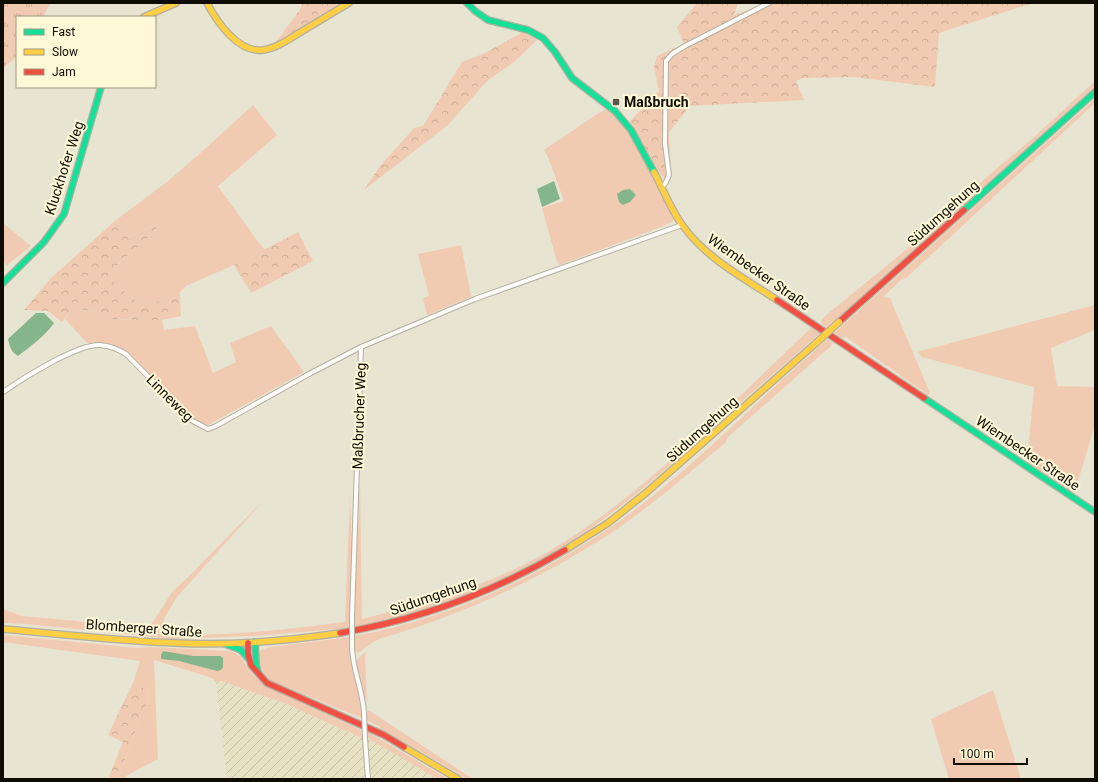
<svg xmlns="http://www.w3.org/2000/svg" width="1098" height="782" viewBox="0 0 1098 782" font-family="Roboto,sans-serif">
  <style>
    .industrial { fill: url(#industrial-furrows) }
    .green { fill: #f0cbb2 }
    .forest { fill: url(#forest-crowns) }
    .park { fill: url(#park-tufts) }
    .water { fill: #85b58b }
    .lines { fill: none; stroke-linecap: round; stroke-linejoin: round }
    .street-casing { stroke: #b2afa0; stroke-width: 6 }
    .fast-casing { stroke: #b2afa0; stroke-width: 8 }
    .slow-casing { stroke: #b2afa0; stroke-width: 8 }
    .jam-casing { stroke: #b2afa0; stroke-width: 8 }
    .street { stroke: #fcfbf8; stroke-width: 4 }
    .fast { stroke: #16e098; stroke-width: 5.5 }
    .slow { stroke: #ffcf43; stroke-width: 5.5 }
    .jam { stroke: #f24e42; stroke-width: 5.5 }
    .street-bridge-casing { stroke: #b2afa0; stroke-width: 6; stroke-linecap: butt }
    .slow-bridge-casing { stroke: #b2afa0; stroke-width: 8; stroke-linecap: butt }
    .street-bridge { stroke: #fcfbf8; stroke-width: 4 }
    .slow-bridge { stroke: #ffcf43; stroke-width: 6 }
    .poi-dot { fill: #5b584b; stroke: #fef8d7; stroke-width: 1.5 }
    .labels { text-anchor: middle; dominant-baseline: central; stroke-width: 4; stroke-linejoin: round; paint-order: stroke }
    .poi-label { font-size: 14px; font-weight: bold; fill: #0f0d03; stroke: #fef8d7; text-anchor: start }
    .street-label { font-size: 14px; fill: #0f0d03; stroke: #fef8d7 }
  </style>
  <defs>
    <pattern id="industrial-furrows" width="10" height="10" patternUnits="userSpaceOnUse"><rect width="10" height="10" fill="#e7e1c3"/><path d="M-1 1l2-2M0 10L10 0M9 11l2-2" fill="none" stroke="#c5c0a6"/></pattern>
    <pattern id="forest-crowns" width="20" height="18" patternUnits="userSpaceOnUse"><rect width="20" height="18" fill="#f0cbb2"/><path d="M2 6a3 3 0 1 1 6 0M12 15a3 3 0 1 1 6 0" fill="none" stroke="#cdad97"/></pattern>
    <pattern id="park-tufts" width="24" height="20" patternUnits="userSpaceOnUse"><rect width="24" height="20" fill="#f0cbb2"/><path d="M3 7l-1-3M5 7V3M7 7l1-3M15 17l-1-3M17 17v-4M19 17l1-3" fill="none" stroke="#cdad97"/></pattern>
  </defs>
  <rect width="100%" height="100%" fill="#e8e4d2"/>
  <path class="industrial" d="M221,681L284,703L362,738H368L438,779H227L216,682Z"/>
  <path class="green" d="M1095,81V86L874,286L826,328L822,324L821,321L825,316L917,241L996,169L1033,138Z
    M1095,99V103L905,279L903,278L883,297L890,298L930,393L928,395L846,337L842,338L834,333Z
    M253,105L277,135L218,186L256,239L265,250L234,265L186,286L179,293L180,296L147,304H139L111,280L112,272L120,262L157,230L155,225L129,237L116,220L168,181L197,156Z
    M606,109L615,113L625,126L675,214L673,221L661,227L559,265L556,258L542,208L564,201L548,157L544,150L597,114Z
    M3,223L31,246L7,265L3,262Z
    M461,245L470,290L471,297L427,315L423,298L429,296L418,254Z
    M1095,305V330L1051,348L1057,386L1095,387V425L1074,494L1027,464L1034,387L922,357L917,352Z
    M74,308L94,312L113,319L139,320H162L164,330L195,326L213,373L236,362L230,343L271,326L304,372L210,424L205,425L197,421L186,413L127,352C113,343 104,342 87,343L65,319Z
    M811,328L820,333C793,358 765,381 738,405C682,455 626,508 562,547C498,585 427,613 354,627L360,479L362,619C417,605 474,590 525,564C566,544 603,516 638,488C698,438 754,382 811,328Z
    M827,339L832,343L831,346L728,437L725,443C687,475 649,508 608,535C538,580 462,615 382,638L373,642L358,653L354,651V636C453,618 546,574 628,515C678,478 723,435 769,392C788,374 808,357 827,339Z
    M350,497L352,547L350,628L254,636L173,639L25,624L3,623V609L22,616L76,621L147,631L172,592L188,577L264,500L177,597L165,617L158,634C221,637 283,630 345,622Z
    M3,635L138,648L150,647L229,651L235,653L240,656L251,673L265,686L361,730L362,738L284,703L221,681L216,682L212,678L154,660L158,759L126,776L125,779H118L142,713L148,702L147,690L133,683L140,661L3,642Z
    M350,637C349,660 355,672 359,693C361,701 361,710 361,718L272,681C263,674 255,661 261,650L270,647Z
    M368,651L365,655L367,700L369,704L364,696L356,662L360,656Z
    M993,690L1021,779H949L931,719Z
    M367,711H370L473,779H467L367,720Z
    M368,732L448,779H438L376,743L368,738Z"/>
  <path class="forest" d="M303,3H342L275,43L299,11Z
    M697,3H738L734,15L767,3H1033L939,33L935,87L853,77L803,78L796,81L804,100L690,106L669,132L671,177L666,180L659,172L630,121L659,91L654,67L657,56L684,44L677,27Z
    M523,32L537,40L514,62L487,81L448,125L364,190L380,166L414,128L423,126L462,62L483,54Z
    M116,220L129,237L155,225L157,230L120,262L112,272L111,280L139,304H147L180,296L181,316L162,320H139L113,319L94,312L74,308L62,322L48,311L24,310L51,278Z
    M298,232L313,261L251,293L234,265Z
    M133,683L147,690L148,702L142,713L118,779H108L123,742L108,735Z"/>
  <path class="park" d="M3,3H50L43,17H17V56L3,68Z"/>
  <path class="water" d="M554,181L560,199L542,207L537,189Z
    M630,189L636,195L630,202L623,205L619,202L617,194L623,190Z
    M36,313H44L54,323C45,336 31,346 18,356C11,352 10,347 8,339Z
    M163,651L193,656H220L223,658V667L221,670L217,671L179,661L161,659V655Z"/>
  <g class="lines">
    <defs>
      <path id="street" d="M663,186L666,182L669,175L665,144L666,61L672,54L685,46L769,3
        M3,392C23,378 77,344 100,345C110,346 118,349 126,354L191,420L208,429L216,426L309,374L361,347L475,299L682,225
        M352,616L361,347
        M352,646C352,669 363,690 364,713
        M365,738L368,779"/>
      <path id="fast" d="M467,3L475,11L488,20L528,30L543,38L555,52L572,78L615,111L631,130L654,172
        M964,210L1095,92
        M3,283L44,242L64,214L101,87
        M924,398L1095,512
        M255,642L256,664L258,672
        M225,644L241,650L248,658"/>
      <path id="slow" d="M207,3C217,22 238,53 263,50C276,48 288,40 299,33C316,23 332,13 349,3
        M144,17L176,3
        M654,172C663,189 672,212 683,226C707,259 744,278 777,300
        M565,550L608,523L647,492L816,343
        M3,629C61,634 118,641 176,643C231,646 286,641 340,633
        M404,747L458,779"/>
      <path id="jam" d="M777,300L924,398
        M839,322L964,210
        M340,633C419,620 496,591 565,550
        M248,643V654L251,665L267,683L384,735L404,747"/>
    </defs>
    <use href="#street" class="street-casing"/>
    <use href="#fast" class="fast-casing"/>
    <use href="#slow" class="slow-casing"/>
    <use href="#jam" class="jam-casing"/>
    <use href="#street" class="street"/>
    <use href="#fast" class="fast"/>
    <use href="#slow" class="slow"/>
    <use href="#jam" class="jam"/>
    <defs>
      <path id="street-bridge" d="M352,646V616
        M364,713L365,738"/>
      <path id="slow-bridge" d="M816,343L839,322"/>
    </defs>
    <use href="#street-bridge" class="street-bridge-casing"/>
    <use href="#slow-bridge" class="slow-bridge-casing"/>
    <use href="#street-bridge" class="street-bridge"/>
    <use href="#slow-bridge" class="slow-bridge"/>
  </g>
  <rect class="poi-dot" x="612" y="98" width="8" height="8" rx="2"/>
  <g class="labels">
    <g class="poi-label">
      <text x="624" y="102">Maßbruch</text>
    </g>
    <g class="street-label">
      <text transform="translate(64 168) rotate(-72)">Kluckhofer Weg</text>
      <text transform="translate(943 213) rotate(-42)">Südumgehung</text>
      <text transform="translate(759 272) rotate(35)">Wiembecker Straße</text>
      <text transform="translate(170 398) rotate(45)">Linneweg</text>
      <text transform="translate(359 416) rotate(-88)">Maßbrucher Weg</text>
      <text transform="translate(702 429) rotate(-42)">Südumgehung</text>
      <text transform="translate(1028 453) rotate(34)">Wiembecker Straße</text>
      <text transform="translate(433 596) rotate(-19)">Südumgehung</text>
      <text transform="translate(144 628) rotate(4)">Blomberger Straße</text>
    </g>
  </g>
  <rect width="1098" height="782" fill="none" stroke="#0f0d03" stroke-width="8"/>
  <rect x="16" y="16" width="140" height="72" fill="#fef8d7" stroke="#9e9a82"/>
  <rect x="24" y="29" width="20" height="6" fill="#16e098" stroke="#9e9a82"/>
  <text x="52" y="36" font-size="12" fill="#0f0d03">Fast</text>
  <rect x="24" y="49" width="20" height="6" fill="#ffcf43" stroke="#9e9a82"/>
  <text x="52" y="56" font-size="12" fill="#0f0d03">Slow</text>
  <rect x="24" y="69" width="20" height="6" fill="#f24e42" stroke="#9e9a82"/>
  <text x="52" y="76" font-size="12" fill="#0f0d03">Jam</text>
  <path d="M954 758v6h73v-6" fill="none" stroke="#0f0d03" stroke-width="2"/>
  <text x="960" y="758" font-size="12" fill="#0f0d03" stroke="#fef8d7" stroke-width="3" paint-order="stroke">100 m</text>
</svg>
